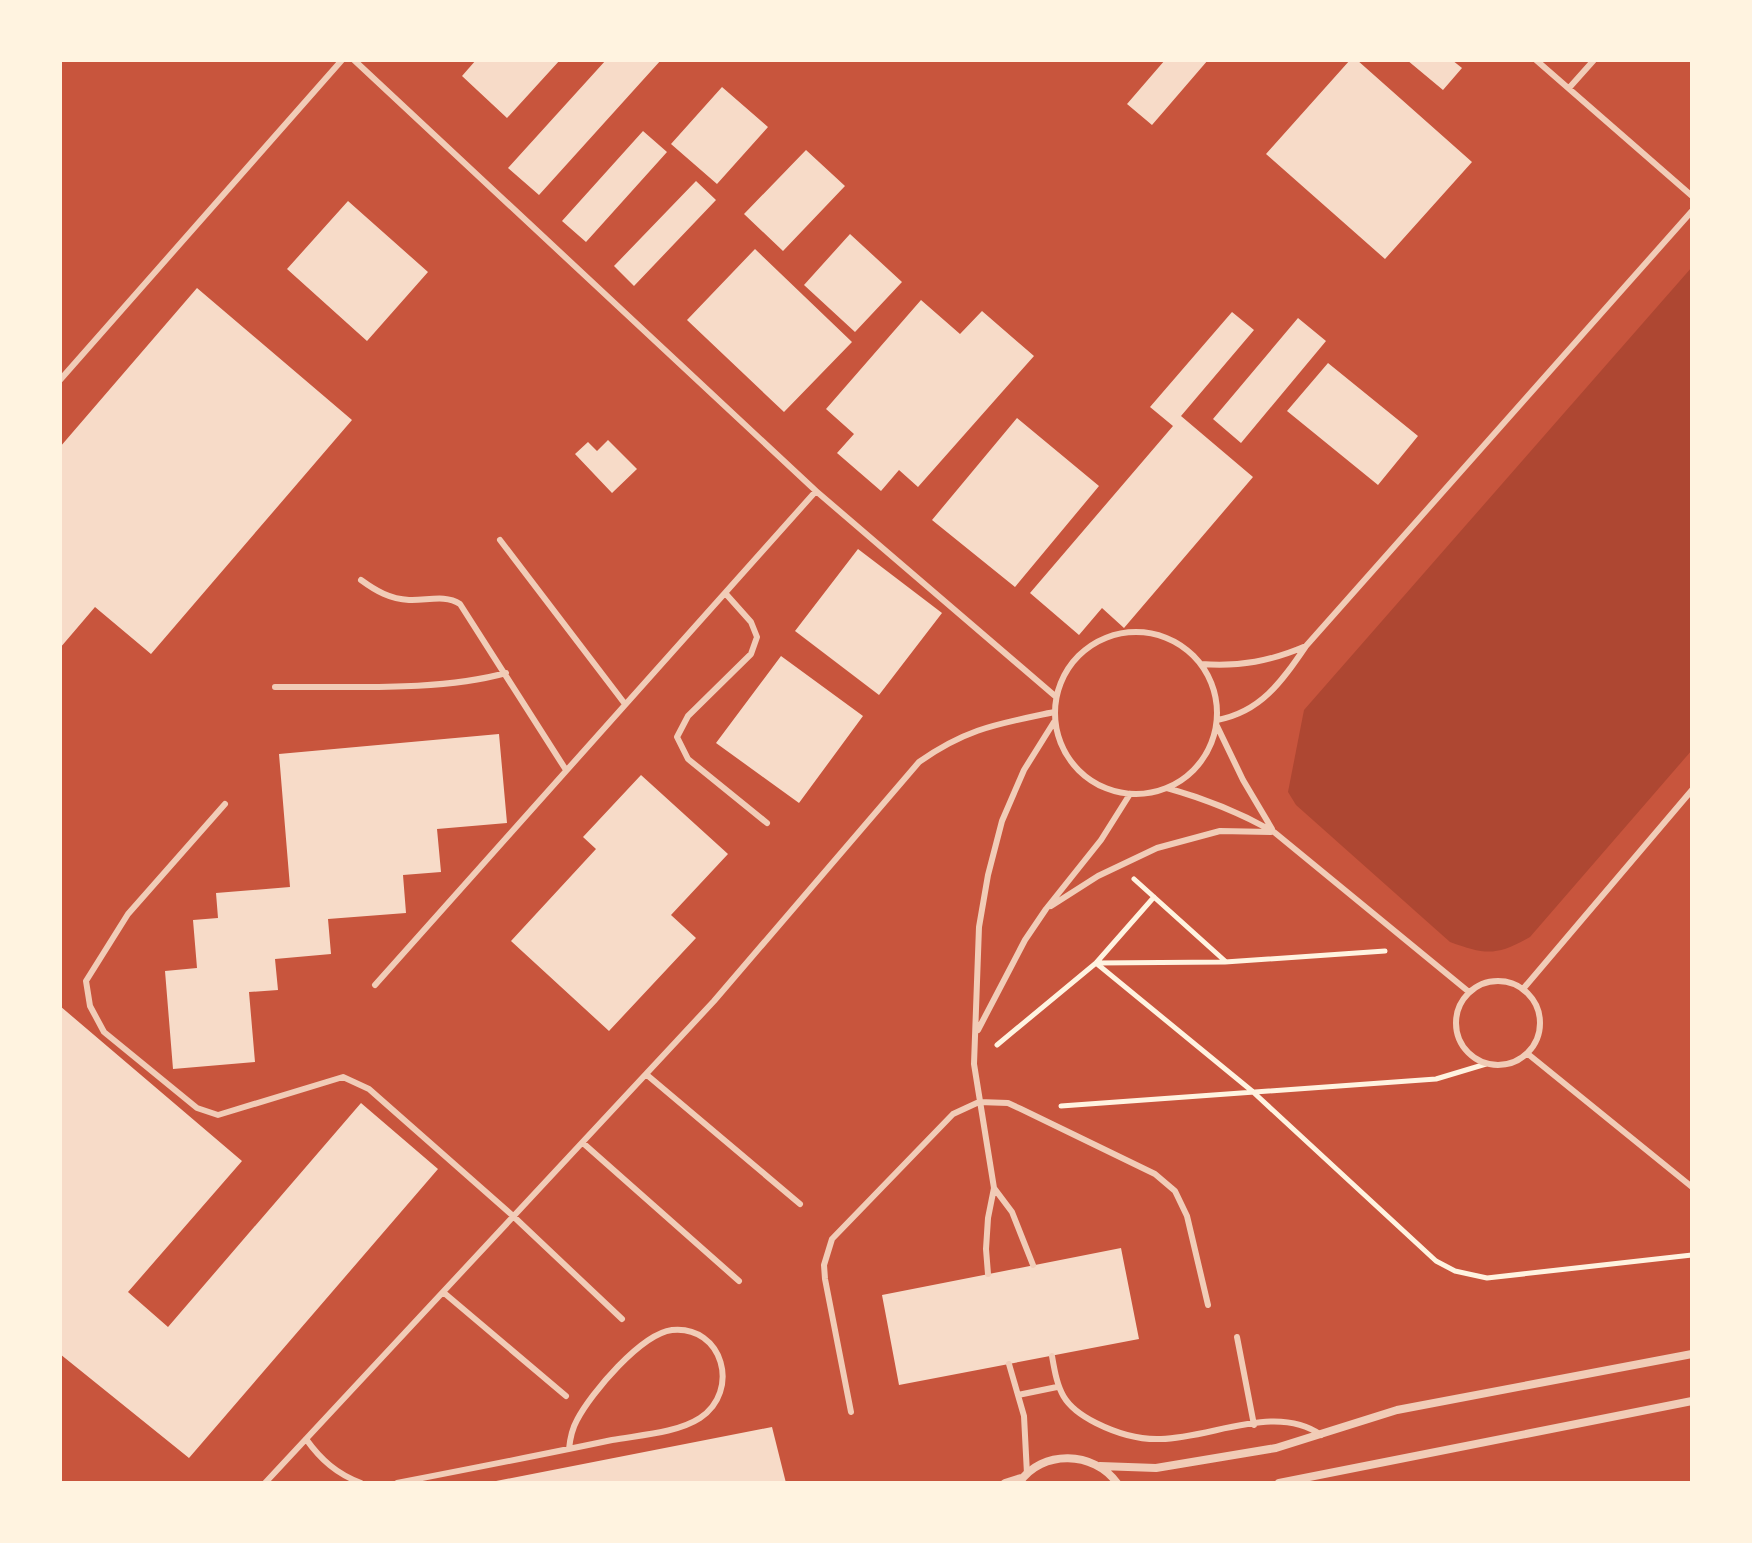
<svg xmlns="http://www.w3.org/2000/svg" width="1752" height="1543" viewBox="0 0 1752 1543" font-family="'Source Serif 4',serif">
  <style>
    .green { fill: #ae4732 }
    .building { fill: #f7dbc8 }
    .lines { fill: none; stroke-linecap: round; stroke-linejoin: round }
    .path { stroke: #fff3e0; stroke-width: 5 }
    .service { stroke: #f1ccb7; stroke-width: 6 }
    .minor { stroke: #f1ccb7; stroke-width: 8 }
  </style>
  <rect width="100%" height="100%" fill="#c8553d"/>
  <path class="green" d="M1692,267V750L1530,937C1496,956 1486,955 1450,942L1296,805L1288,792L1304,710Z"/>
  <path class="building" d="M476,60H560L507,118L462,76Z
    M606,60H661L539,195L508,168Z
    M1165,60H1208L1152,125L1127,104Z
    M1350,60H1357L1472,162L1385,259L1266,154Z
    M1407,60H1452L1462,68L1443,90Z
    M722,87L768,127L717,184L671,144Z
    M643,131L667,152L586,242L562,221Z
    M806,150L845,186L783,251L744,214Z
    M696,181L716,200L634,286L614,266Z
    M348,201L428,272L367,341L287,269Z
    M850,234L902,282L855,332L804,285Z
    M755,249L852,342L784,412L687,320Z
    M197,288L352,420L151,654L95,607L60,648V447Z
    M921,300L960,334L982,311L1034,356L918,487L899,470L881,491L837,453L854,434L826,409Z
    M1232,312L1254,330L1181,416L1253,477L1124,628L1102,608L1079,635L1030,593L1173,426L1150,407Z
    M1298,318L1326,341L1241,443L1213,419Z
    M1328,363L1418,436L1378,485L1287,411Z
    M1017,418L1099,486L1015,587L932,520Z
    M608,440L637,469L612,493L575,454L588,442L597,451Z
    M858,549L942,613L879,695L795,631Z
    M781,656L863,716L799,803L716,743Z
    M499,734L507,823L437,829L441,872L403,875L406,913L328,919L331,954L275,959L278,990L249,992L255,1062L173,1069L165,971L197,968L193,920L218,918L216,893L290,887L279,754Z
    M641,775L728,854L671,915L696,938L609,1031L511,941L596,849L583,837Z
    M60,1006L242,1161L128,1292L168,1327L361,1103L438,1169L189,1458L60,1354Z
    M1121,1248L1139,1339L899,1385L882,1295Z
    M772,1427L786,1483H491V1482Z"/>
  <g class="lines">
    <path class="path" d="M1134,879L1225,961
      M1154,897L1096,963L1252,1091L1436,1261L1455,1271L1487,1278L1692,1255
      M997,1045L1096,963L1225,962L1385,951
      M1061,1106L1436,1079L1486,1064"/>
    <path class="service" d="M354,60L816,491L1055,696
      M1536,60L1692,196
      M1569,88L1594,60
      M60,380L342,60
      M500,540L625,704
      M361,580C376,591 390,599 409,600C426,601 445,594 460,604L566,770
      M726,594L751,622L757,637L751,654L688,716L677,737L688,759L767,823
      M1055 713a81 81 0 1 1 162 0a81 81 0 1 1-162 0Z
      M1201,664C1240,667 1271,661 1306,646
      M275,687C346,686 438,692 506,673
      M1217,720C1261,712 1282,681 1306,646L1692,211
      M1217,726L1243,780L1272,829
      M1167,788C1206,799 1239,812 1274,832L1469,992
      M225,804L128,914L86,981L90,1006L104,1032L197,1108L218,1115L343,1077L369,1089L513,1216L622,1319
      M1051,906L1098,876L1157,848L1220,831L1271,832
      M1456 1023a42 42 0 1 1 84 0a42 42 0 1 1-84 0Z
      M375,985L816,491
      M1523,989L1692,790
      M978,1030L1025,940L1046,909L1101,840L1130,794
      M1528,1054L1692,1187
      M647,1075L800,1204
      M583,1143L739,1281
      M994,1188L1012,1212L1033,1265
      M988,1274L986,1249L988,1218L994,1188L974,1064L979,927L988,875L1002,821L1024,770L1054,722
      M443,1292L566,1396
      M1237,1337L1254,1425
      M1052,1356C1058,1391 1062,1406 1096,1423C1116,1433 1138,1440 1161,1439C1212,1438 1276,1403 1321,1435
      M1009,1364L1024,1416L1027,1474
      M1018,1395L1057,1387
      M851,1412L825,1279L824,1265L832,1239L953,1114L979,1102L1008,1103L1021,1109L1155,1174L1175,1191L1187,1216L1208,1305
      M306,1439C321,1460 337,1474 361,1483
      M265,1483L714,1001L919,762C967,728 998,724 1054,712
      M397,1483C469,1469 541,1455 612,1440C640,1435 677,1433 700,1418C741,1391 723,1325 672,1330C641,1334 591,1393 577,1420C572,1429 570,1439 569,1449"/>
    <path class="minor" d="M1100,1466L1156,1468L1276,1448L1397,1410L1692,1354
      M1005,1483L1021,1478
      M1019,1483C1042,1449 1094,1451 1117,1483
      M1279,1483L1692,1401"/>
  </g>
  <rect width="1752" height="1543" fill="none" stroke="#fff3e0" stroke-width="124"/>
</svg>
